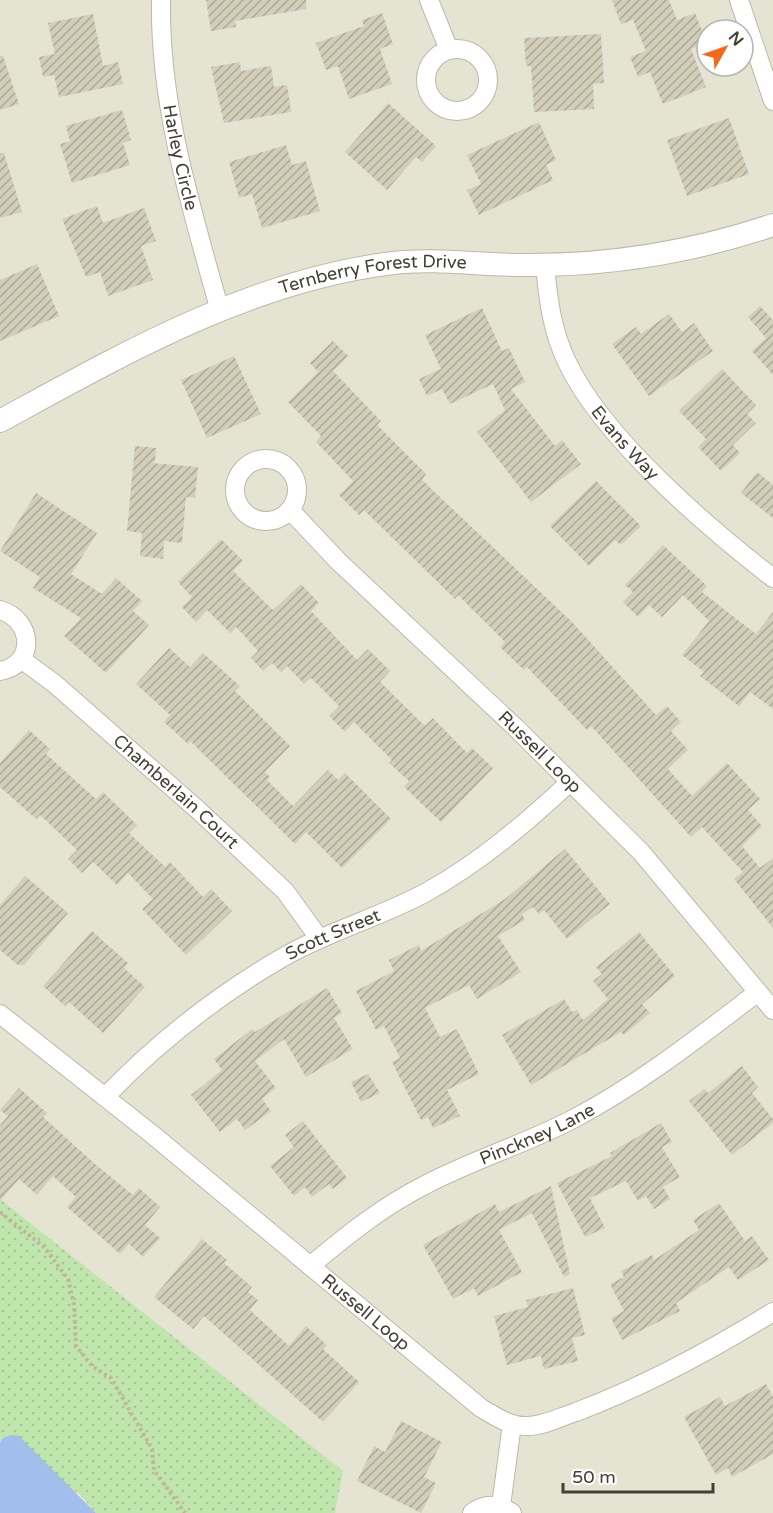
<svg xmlns="http://www.w3.org/2000/svg" width="773" height="1513" viewBox="0 0 773 1513" font-family="'Varela Round',sans-serif">
  <style>
    .residential { fill: #e5e3d2; fill-rule: evenodd }
    .grass { fill: url(#grass-dots) }
    .water { fill: #a1beed }
    .building { fill: url(#building-hatch) }
    .lines { fill: none; stroke-linecap: round; stroke-linejoin: round }
    .minor-casing { stroke: #bcb9a7; stroke-width: 20 }
    .tertiary-casing { stroke: #bcb9a7; stroke-width: 24 }
    .path { stroke: #beb898; stroke-width: 4; stroke-dasharray: 3 3; stroke-linecap: butt }
    .minor { stroke: #fff; stroke-width: 18 }
    .tertiary { stroke: #fff; stroke-width: 22 }
    .labels { text-anchor: middle; dominant-baseline: central; stroke-width: 4.5; stroke-linejoin: round; paint-order: stroke }
    .street-label { font-size: 18px; fill: #434034; stroke: #fff }
  </style>
  <defs>
    <pattern id="grass-dots" width="8" height="8" patternUnits="userSpaceOnUse" patternTransform="scale(1.5)"><rect width="8" height="8" fill="#c0e5ad"/><path d="M2 2h.1M6 6h.1" fill="none" stroke="#a6c695" stroke-width="1.8" stroke-linecap="round"/></pattern>
    <pattern id="building-hatch" width="6" height="6" patternUnits="userSpaceOnUse" patternTransform="scale(1.5)"><rect width="6" height="6" fill="#d2ceba"/><path d="M-1 1l2-2M0 6l6-6M5 7l2-2" fill="none" stroke="#aca998"/></pattern>
  </defs>
  <rect width="100%" height="100%" fill="#f1f0e4"/>
  <path class="residential" d="M0,0H773V1513H335L342,1471L0,1199ZM707,30H743V66H707Z"/>
  <path class="grass" d="M0,1199L343,1471L335,1513H96L80,1495L3,1438L0,1442Z"/>
  <path class="water" d="M12,1435L19,1436L96,1513H0V1442L3,1438Z"/>
  <path class="building" d="M206,0H306V9L235,21L236,27L211,31Z
    M612,0H669L677,20L695,13L707,43L691,49L706,87L663,104L650,72L638,77L630,57L646,51L633,20L621,24Z
    M382,13L393,44L380,49L392,84L349,99L338,66L326,70L316,43L364,26L362,20Z
    M93,14L103,66L118,62L123,84L59,97L54,75L43,77L39,57L55,54L48,23Z
    M601,34L604,83L593,84L594,109L534,112L531,66H526L524,38Z
    M0,56H3L19,104L0,110Z
    M240,62L241,71L271,66L274,87L287,85L291,112L224,123L211,67Z
    M388,103L436,146L422,162L416,157L387,190L345,152Z
    M122,110L131,140L123,143L130,165L72,183L60,144L70,141L66,126Z
    M729,118L749,174L687,196L667,140Z
    M539,122L556,160L546,165L553,180L479,215L467,190L481,184L467,155Z
    M286,145L292,165L306,161L320,211L262,228L252,194L239,198L229,162Z
    M0,153H4L22,212L0,218Z
    M97,206L103,223L144,208L156,241L141,246L153,280L108,296L100,272L86,277L62,219Z
    M37,264L59,316L0,341V280Z
    M760,306L773,320V375L752,351L766,338L748,317Z
    M482,308L502,351L509,348L525,382L511,389L555,446L562,440L581,464L531,502L477,432L505,410L493,384L450,404L442,389L427,396L419,379L441,369L425,335Z
    M669,314L682,332L694,323L713,351L649,396L612,344L636,327L641,334Z
    M333,341L348,356L333,371L381,421L377,425L426,474L422,480L572,622L656,715L667,706L681,722L671,731L688,750L668,769L692,796L727,763L760,799L748,810L762,826L742,846L760,868L773,858V928L734,879L743,872L702,827L691,837L591,726L587,730L527,667L524,670L500,647L505,642L458,595L455,599L364,510L359,515L339,495L353,481L316,442L321,436L288,402L318,372L310,363Z
    M234,356L261,414L207,438L181,380Z
    M722,369L756,405L747,414L756,423L733,445L740,453L721,471L698,447L706,439L679,411Z
    M135,446L156,448L155,462L152,463L198,467L195,498L186,497L182,543L164,541L163,559L140,556L142,533L127,531Z
    M757,472L773,485V518L741,493Z
    M596,481L641,526L621,545L615,540L589,566L550,526Z
    M36,493L97,533L71,574L102,594L116,578L142,601L133,611L149,625L106,673L64,636L81,618L33,588L40,577L0,551Z
    M221,539L243,561L233,571L273,610L301,584L319,603L311,611L357,660L368,649L390,671L380,682L425,726L433,718L467,753L472,748L493,768L441,822L404,787L409,781L389,763L392,760L354,722L345,732L329,716L339,706L311,678L304,684L287,666L281,672L272,663L263,671L251,658L258,651L236,627L230,633L207,610L196,622L182,607L192,597L178,582Z
    M663,545L707,586L702,592L756,634L773,612V709L750,692L739,706L700,676L704,672L682,655L709,621L683,595L662,617L649,605L638,617L623,602L633,592L625,585Z
    M169,648L190,667L203,653L240,686L235,691L290,746L265,772L270,777L267,780L293,806L328,770L338,780L345,773L391,819L342,868L306,832L295,844L190,741L188,744L164,722L170,715L136,684Z
    M29,730L50,749L46,754L96,799L103,792L137,825L129,833L165,867L170,862L203,897L211,889L232,911L186,955L142,909L153,899L128,873L117,885L93,862L82,873L68,859L77,850L40,815L36,819L0,787V763Z
    M565,849L610,904L567,939L544,910L539,914L533,907L522,914L525,920L498,936L521,972L477,999L469,985L425,1008L440,1037L457,1029L479,1074L447,1090L460,1116L433,1128L428,1117L421,1120L392,1062L400,1058L384,1026L376,1030L356,991L394,971L389,960L419,945L421,951L505,899Z
    M25,876L68,913L24,965H18L0,950V905Z
    M92,931L128,963L124,968L145,987L103,1033L69,1002L65,1006L43,986Z
    M639,932L675,976L642,1004L650,1013L624,1035L621,1032L531,1085L502,1035L564,999L572,1012L577,1010L583,1020L608,999L593,981L602,974L596,967Z
    M327,988L342,1013L334,1018L353,1049L306,1077L284,1039L255,1061L276,1088L262,1099L271,1111L245,1130L237,1119L220,1132L191,1095L222,1070L214,1059L252,1029L255,1032Z
    M742,1066L758,1087L752,1093L773,1119V1123L732,1155L689,1101L705,1089L708,1093Z
    M368,1074L380,1093L361,1102L351,1082Z
    M19,1088L47,1113L43,1117L95,1164L133,1195L139,1188L160,1207L145,1225L160,1238L143,1257L129,1244L120,1254L67,1207L76,1197L53,1176L37,1195L19,1179L0,1201V1125L8,1116L0,1110Z
    M303,1121L347,1178L333,1189L329,1184L312,1197L305,1187L294,1196L270,1166L294,1147L285,1135Z
    M661,1123L672,1142L662,1147L680,1177L663,1187L670,1199L654,1209L646,1196L638,1201L626,1181L590,1198L605,1228L585,1237L557,1183L612,1156L610,1153Z
    M551,1186L570,1274L564,1277L532,1213L499,1230L522,1272L478,1296L474,1288L453,1299L423,1245L495,1204L499,1212Z
    M719,1203L745,1241L752,1236L769,1260L738,1280L729,1267L676,1303L680,1311L622,1340L611,1318L624,1311L610,1284L624,1277L621,1271L652,1255L654,1260L699,1230L693,1220Z
    M202,1239L227,1260L224,1263L252,1287L248,1292L258,1300L250,1310L289,1346L306,1326L327,1345L323,1349L359,1382L323,1422L204,1316L193,1329L154,1297Z
    M573,1288L585,1335L572,1338L578,1361L544,1369L541,1356L507,1365L494,1316L528,1307L526,1300Z
    M766,1384L773,1397V1454L732,1477L728,1468L716,1475L684,1417L720,1397L725,1406Z
    M401,1421L442,1442L424,1477L436,1483L421,1513L357,1481L374,1446L385,1452Z"/>
  <g class="lines">
    <defs>
      <g id="minor">
        <path id="s1" d="M161,0C159,106 192,210 220,311"/>
        <path d="M429,0L449,50"/>
        <path d="M739,0L773,101"/>
        <circle cx="457" cy="80" r="31"/>
        <path id="s2" d="M545,265C548,299 552,331 567,362C602,437 707,527 773,578"/>
        <circle cx="266" cy="490" r="31"/>
        <path id="s3" d="M290,510L338,561L516,728L641,852L773,1010"/>
        <path d="M0,610C34,620 36,665 0,671"/>
        <path id="s4" d="M21,659L55,684L198,810L285,891L319,938"/>
        <path id="s5" d="M0,1014L153,1135L481,1408C495,1416 510,1427 527,1426C544,1426 560,1417 576,1412C645,1386 710,1351 773,1312"/>
        <path id="s6" d="M105,1097C157,1043 215,997 280,959C326,932 378,918 425,893C479,863 525,824 570,782"/>
        <path id="s7" d="M310,1266C346,1236 383,1206 425,1185C474,1159 526,1144 575,1118C641,1083 699,1037 758,992"/>
        <path d="M501,1506L512,1424"/>
        <path d="M472,1513C485,1503 499,1504 512,1513"/>
      </g>
      <g id="tertiary">
        <path id="s8" d="M0,421C123,354 251,280 393,263C435,258 477,265 520,265C607,266 690,253 773,225"/>
      </g>
    </defs>
    <use href="#minor" class="minor-casing"/>
    <use href="#tertiary" class="tertiary-casing"/>
    <path class="path" d="M0,1212L44,1247L68,1279L74,1305L76,1346L93,1367L111,1378L152,1449L154,1470L185,1513"/>
    <use href="#minor" class="minor"/>
    <use href="#tertiary" class="tertiary"/>
  </g>
  <g class="labels">
    <g class="street-label">
      <text stroke="none"><textPath href="#s1" startOffset="159">Harley Circle</textPath></text>
      <text stroke="none"><textPath href="#s8" startOffset="405">Ternberry Forest Drive</textPath></text>
      <text stroke="none"><textPath href="#s2" startOffset="200">Evans Way</textPath></text>
      <text stroke="none"><textPath href="#s3" startOffset="348">Russell Loop</textPath></text>
      <text stroke="none"><textPath href="#s4" startOffset="204">Chamberlain Court</textPath></text>
      <text stroke="none"><textPath href="#s6" startOffset="282">Scott Street</textPath></text>
      <text stroke="none"><textPath href="#s7" startOffset="264">Pinckney Lane</textPath></text>
      <text stroke="none"><textPath href="#s5" startOffset="472">Russell Loop</textPath></text>
    </g>
  </g>
  <g transform="translate(725 48) rotate(50)"><circle r="28" fill="#ffffff" stroke="#b4b3ae" stroke-width="1.5"/>
  <path d="M0-4.5L10 22L0 15L-10 22Z" fill="#f36819"/>
  <text y="-9" font-size="16" font-weight="bold" text-anchor="middle" fill="#434034">N</text>
  </g>
  <path d="M563 1483v9h150v-9" fill="none" stroke="#434034" stroke-width="3"/>
  <text x="572" y="1483" font-size="18" fill="#434034" stroke="#ffffff" stroke-width="4.5" paint-order="stroke">50 m</text>
</svg>
